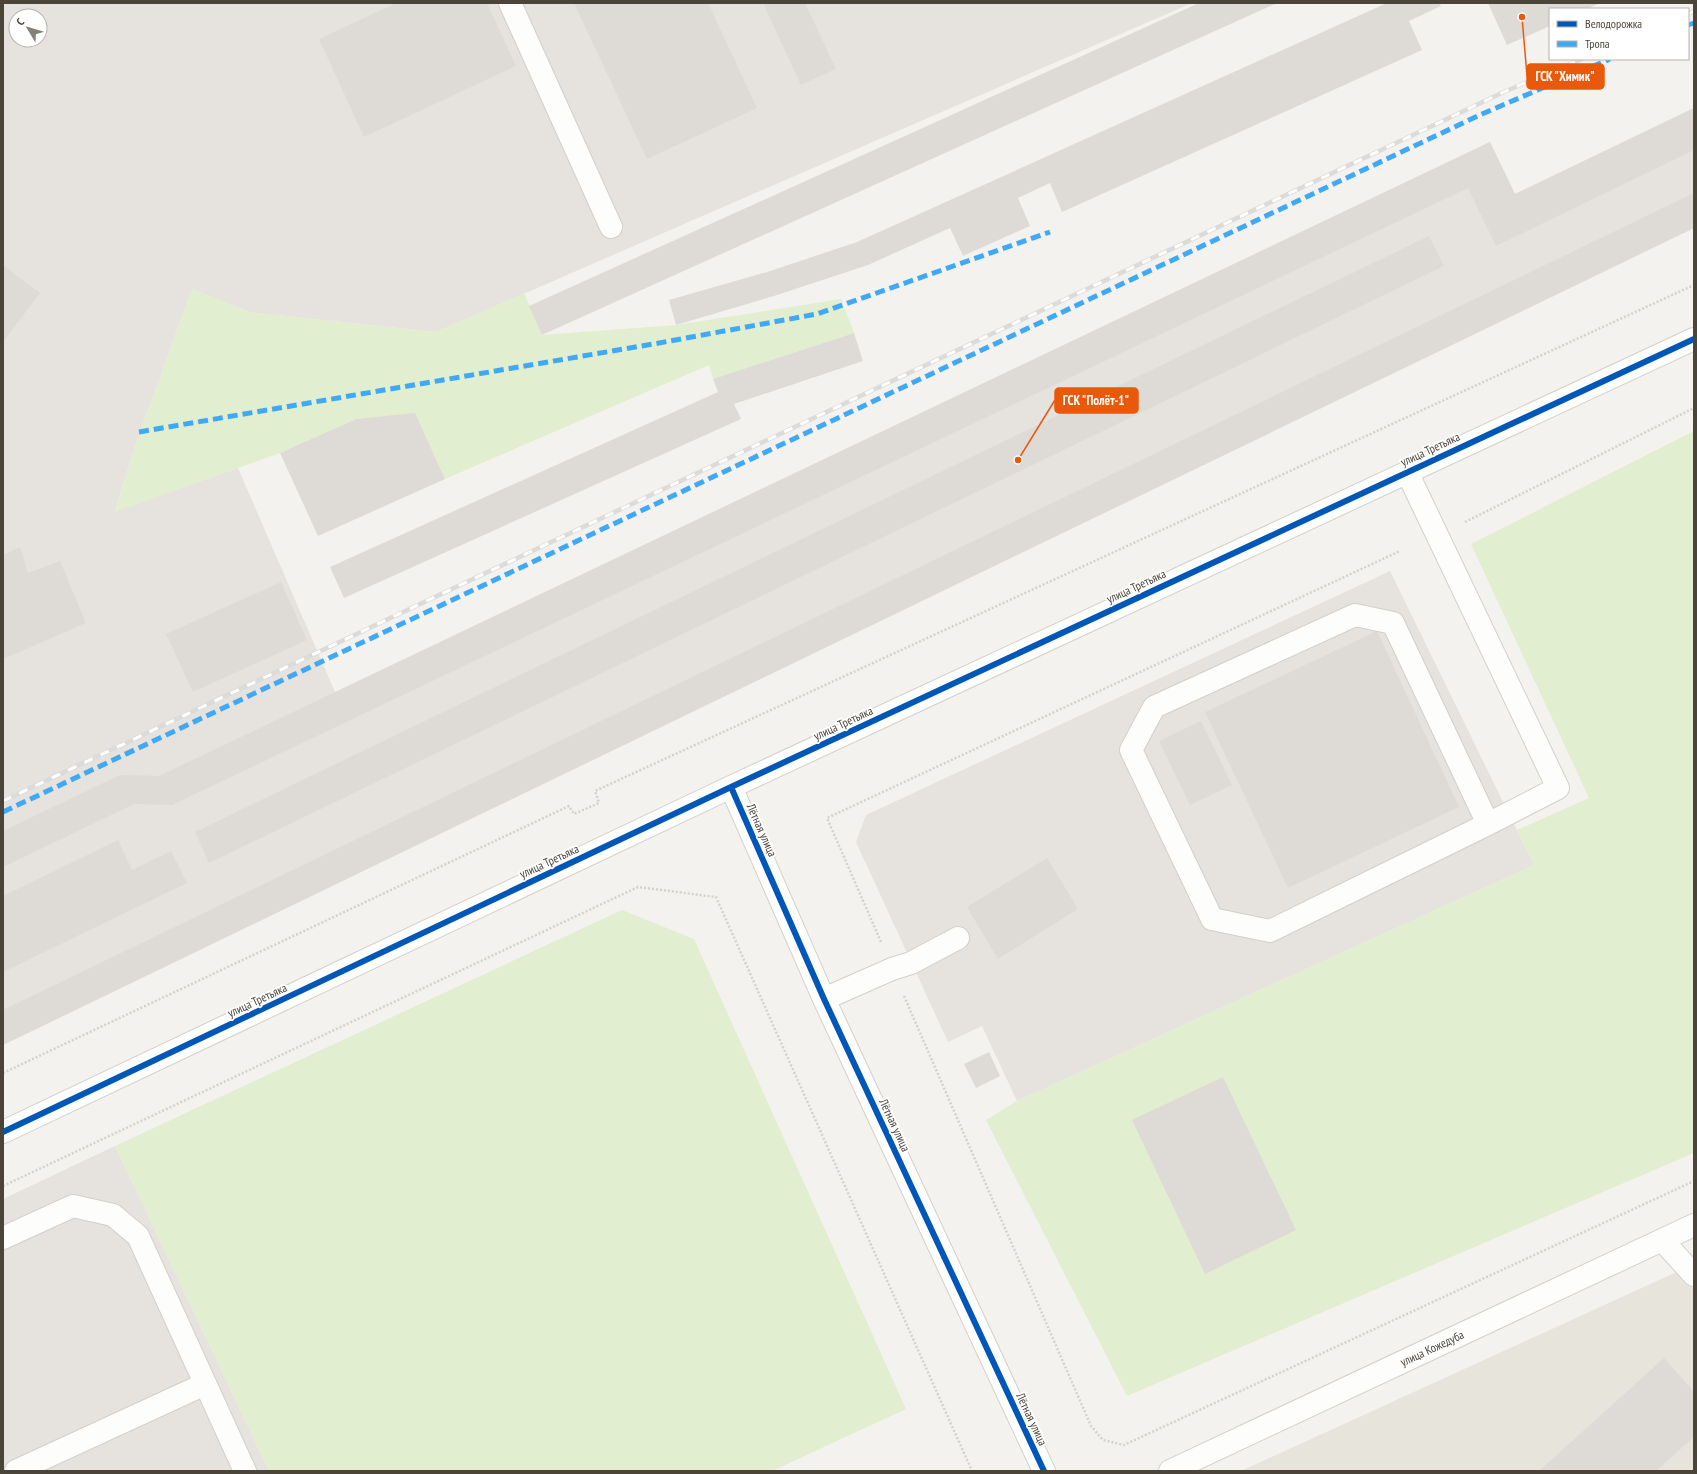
<svg xmlns="http://www.w3.org/2000/svg" width="1697" height="1474" viewBox="0 0 1697 1474" font-family="'PT Sans Narrow',sans-serif">
  <style>
    .residential { fill: #e7e4dc }
    .industrial { fill: #e6e2de; fill-rule: evenodd }
    .green { fill: #e1eecf }
    .building { fill: #dedbd6 }
    .lines { fill: none; stroke-linecap: round; stroke-linejoin: round }
    .minor-casing { stroke: #d2d0cb; stroke-width: 24 }
    .path { stroke: #d3d2cc; stroke-width: 2.5; stroke-dasharray: 2 2; stroke-linecap: butt }
    .minor { stroke: #fdfdfc; stroke-width: 22 }
    .rail-casing { stroke: #dbdbda; stroke-width: 4.5 }
    .rail { stroke: #fff; stroke-width: 3; stroke-dasharray: 9; stroke-linecap: butt }
    .quiet { stroke: #3fa9f5; stroke-width: 5; stroke-dasharray: 10 5; stroke-linecap: butt }
    .cycleway-casing { stroke: #fff; stroke-width: 8 }
    .cycleway { stroke: #0057b8; stroke-width: 6 }
    .labels { text-anchor: middle; dominant-baseline: central; stroke-width: 3.5; stroke-linejoin: round; paint-order: stroke }
    .street-label { font-size: 12px; fill: #4b4439; stroke: #fff }
    .leader { fill: none; stroke: #e8590c; stroke-width: 1.5 }
    .callout-dot { fill: #e8590c; stroke: #fff; stroke-width: 1.5 }
    .callout { fill: #e8590c; stroke: #e8590c; stroke-width: 1.5 }
    .callout-label { font-size: 13px; text-anchor: middle; font-weight: bold; fill: #fff }
  </style>
  <rect width="100%" height="100%" fill="#f4f2ee"/>
  <path class="residential" d="M1694,1264V1471H1241Z"/>
  <path class="industrial" d="M3,3H1192L436,332L250,312L192,289L135,446L115,511L238,468L335,692L1490,142L1515,194L1694,108V228L3,1045ZM16,16H40V40H16Z
    M1390,571L1534,865L1017,1101L982,1026L948,1042L856,842L866,815Z
    M115,1146L269,1471H3V1199Z"/>
  <path class="green" d="M192,289L250,312L436,332L524,293L542,335L676,325L841,299L854,333L713,379L709,365L445,479L415,414L356,419L280,453L115,512L135,446Z
    M1694,431V1153L1127,1396L986,1120L1017,1101L1534,865L1517,830L1589,798L1471,544Z
    M622,910L694,939L906,1409L772,1471H269L115,1146Z"/>
  <path class="building" d="M396,3H487L516,66L364,137L319,39Z
    M574,3H708L757,108L647,159Z
    M763,3H805L836,69L801,85Z
    M1199,3H1277L542,335L529,306Z
    M1387,3H1439L1441,6L1409,21L1422,50L1062,212L1050,183L1018,198L1030,226L963,256L950,228L868,265L774,296L676,325L669,300L767,272L857,242Z
    M1488,3H1600L1587,9H1550V26L1507,45Z
    M1694,108V150L1496,246L1468,188L172,805L134,804L3,867V831L120,775L159,776L1490,142L1515,194Z
    M1694,193V228L3,1045V1010Z
    M1429,236L1444,266L209,863L195,832Z
    M3,265L40,293L3,342Z
    M854,333L863,361L734,404L741,419L344,598L330,567L718,392L713,379Z
    M415,413L445,479L318,536L280,453L356,419Z
    M20,547L28,573L60,561L86,623L3,659V555Z
    M281,582L307,640L193,692L166,634Z
    M1377,631L1459,807L1288,888L1205,712Z
    M1201,721L1232,785L1190,805L1159,741Z
    M118,840L132,870L171,851L187,883L3,972V896Z
    M1047,858L1078,909L998,959L967,907Z
    M989,1052L1000,1076L976,1088L964,1064Z
    M1223,1077L1296,1230L1205,1274L1132,1120Z
    M1664,1358L1694,1392V1437L1656,1471H1539Z"/>
  <g class="lines">
    <defs>
      <path id="minor" d="M510,3L611,227
        M1407,472L1558,788L1488,824L1270,931L1212,919L1131,750L1154,707L1355,615L1393,623L1488,824
        M731,787L824,999L1044,1471
        M824,999L892,969L911,963L958,938
        M3,1132L731,787L1694,339
        M3,1238L73,1206L113,1215L138,1236L245,1471
        M1662,1240L1694,1275
        M16,1471L205,1384
        M1170,1471L1694,1225"/>
    </defs>
    <use href="#minor" class="minor-casing"/>
    <path class="path" d="M1465,522L1694,408
      M881,942L827,818L1400,551
      M904,996L1091,1426L1103,1440L1124,1445L1694,1181
      M3,1073L569,806L574,814L599,803L595,791L1694,285
      M3,1186L638,887L716,897L972,1471"/>
    <use href="#minor" class="minor"/>
    <defs>
      <path id="rail" d="M1688,14L1694,11
        M3,801L1506,91L1582,59"/>
    </defs>
    <use href="#rail" class="rail-casing"/>
    <use href="#rail" class="rail"/>
    <path class="quiet" d="M1688,25L1694,23
      M139,432L659,343L817,314L1050,232
      M3,812L1482,114L1610,59"/>
    <defs>
      <path id="cycleway" d="M731,787L824,999L1044,1471
        M3,1132L731,787L1694,339"/>
    </defs>
    <use href="#cycleway" class="cycleway-casing"/>
    <use href="#cycleway" class="cycleway"/>
  </g>
  <g class="labels">
    <g class="street-label">
      <text transform="translate(1430 449) rotate(-25)">улица Третьяка</text>
      <text transform="translate(1136 586) rotate(-25)">улица Третьяка</text>
      <text transform="translate(843 723) rotate(-25)">улица Третьяка</text>
      <text transform="translate(762 830) rotate(66)">Лётная улица</text>
      <text transform="translate(549 861) rotate(-25)">улица Третьяка</text>
      <text transform="translate(257 1000) rotate(-25)">улица Третьяка</text>
      <text transform="translate(895 1125) rotate(65)">Лётная улица</text>
      <text transform="translate(1432 1348) rotate(-25)">улица Кожедуба</text>
      <text transform="translate(1032 1419) rotate(65)">Лётная улица</text>
    </g>
  </g>
  <path class="leader" d="M1522 17L1527 76M1018 460L1055 400"/>
  <g class="callout-dot">
    <circle cx="1522" cy="17" r="4"/>
    <circle cx="1018" cy="460" r="4"/>
  </g>
  <g class="callout">
    <rect x="1527" y="64" width="77" height="25" rx="4"/>
    <rect x="1055" y="388" width="83" height="25" rx="4"/>
  </g>
  <g class="callout-label">
    <text x="1565" y="81">ГСК "Химик"</text>
    <text x="1096" y="405">ГСК "Полёт-1"</text>
  </g>
  <rect width="1697" height="1474" fill="none" stroke="#4b4439" stroke-width="8"/>
  <rect x="1549" y="8" width="140" height="52" fill="#ffffff" stroke="#b7b4b0"/>
  <rect x="1557" y="21" width="20" height="6" fill="#0057b8" stroke="#b7b4b0"/>
  <text x="1585" y="28" font-size="12" fill="#4b4439">Велодорожка</text>
  <rect x="1557" y="41" width="20" height="6" fill="#3fa9f5" stroke="#b7b4b0"/>
  <text x="1585" y="48" font-size="12" fill="#4b4439">Тропа</text>
  <g transform="translate(28 28) rotate(308)"><circle r="19" fill="#ffffff" stroke="#b7b4b0"/>
  <path d="M0-3L7 15L0 10L-7 15Z" fill="#868178"/>
  <text y="-6" font-size="11" font-weight="bold" text-anchor="middle" fill="#4b4439">С</text>
  </g>
</svg>
